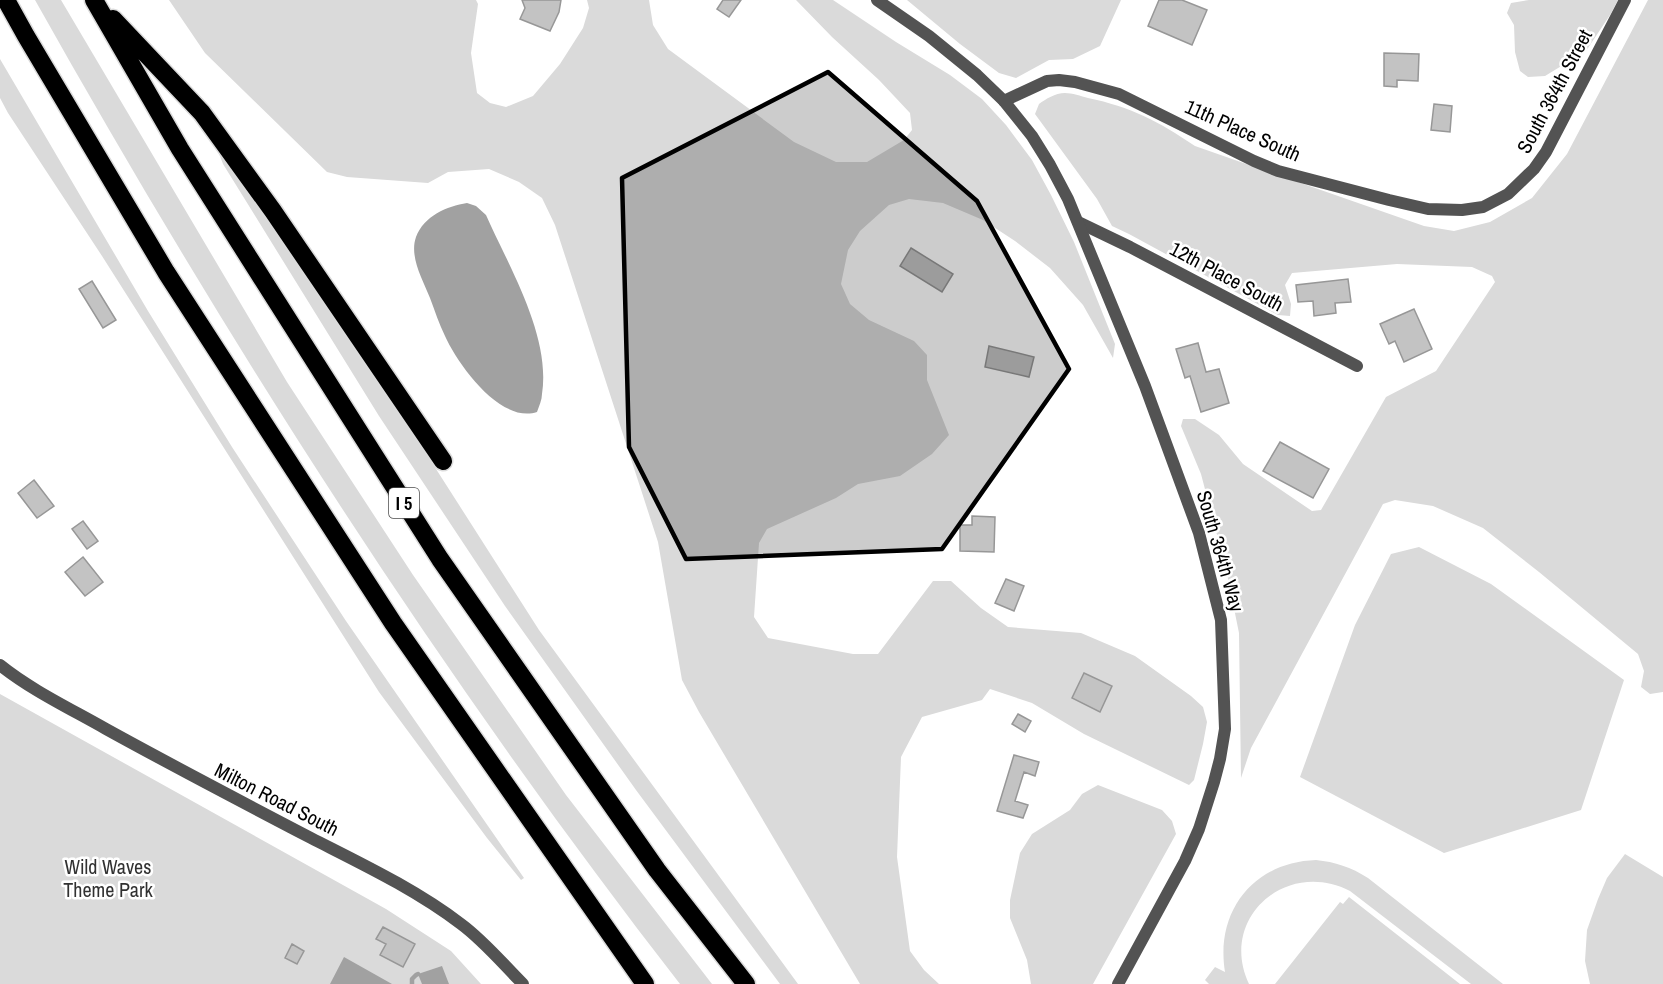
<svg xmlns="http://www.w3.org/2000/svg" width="1663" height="984" viewBox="0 0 1663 984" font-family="'Archivo Narrow',sans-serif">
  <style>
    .green { fill: #dadada }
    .water { fill: #a1a1a1 }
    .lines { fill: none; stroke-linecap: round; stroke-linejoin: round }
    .stream { stroke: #a1a1a1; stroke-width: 4.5 }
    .building { fill: #c3c3c3; stroke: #979797; stroke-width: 1.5 }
    .motorway-casing { stroke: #dbdbdb; stroke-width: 21 }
    .minor { stroke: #535353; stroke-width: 12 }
    .tertiary { stroke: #535353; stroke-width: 12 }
    .motorway { stroke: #000; stroke-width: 18 }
    .marked { fill: #000; fill-opacity: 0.2; stroke: #000; stroke-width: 4.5; stroke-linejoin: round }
    .labels { text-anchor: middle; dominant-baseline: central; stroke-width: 5; stroke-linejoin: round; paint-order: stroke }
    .shield { fill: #fff; stroke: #4c4c4c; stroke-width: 1.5 }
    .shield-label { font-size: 18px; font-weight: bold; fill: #000 }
    .street-label { font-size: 20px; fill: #000; stroke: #fff }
    .park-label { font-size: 20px; fill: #313131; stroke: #fff }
  </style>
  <rect width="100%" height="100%" fill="#fff"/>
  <path class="green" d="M35,0H61L287,382L413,575L566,795L712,984H680C439,674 227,342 35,0Z
    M169,0H476L478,4L471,53L477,93L490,103L506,107L533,96L560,64L583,28L589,8L587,0H649L653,25L668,49L794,142L836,162H867L904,140L912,130L910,113L879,80L832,37L796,0H833L896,42L950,75L982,99L1006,125L1032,160L1051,195L1074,242L1115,344L1113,358L1083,305L1050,268L1015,241L983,220L943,203L909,199L889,205L860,231L848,250L841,284L850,304L869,320L914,341L927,355V380L949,435L932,454L900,476L858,484L836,498L767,529L759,543L754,617L768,638L853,654H878L933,581H951L981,608L1008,627L1081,633L1135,656L1191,696L1203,707L1207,722L1203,744L1194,780L1189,785L1084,734L1032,703L990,689L982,700L922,717L901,757L897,857L910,951L924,970L939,984H860L699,712L682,680L658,542L555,225L542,198L519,182L489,169L448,172L428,183L347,177L327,172L205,53Z
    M907,0H1121L1100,46L1073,59L1049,60L1016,78L999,73L960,44Z
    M1529,0H1618L1610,15L1586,51L1545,76L1528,77L1520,71L1515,52L1514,25L1507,13L1511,3Z
    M1648,0H1663V692L1650,694L1641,687L1644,671L1638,654L1539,572L1483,528L1433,506L1395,500L1383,504L1251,748L1241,778L1239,633L1226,569L1201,474L1181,426L1183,419H1195L1219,435L1243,464L1312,511L1321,510L1386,397L1436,371L1495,282L1492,276L1472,267L1397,264L1292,273L1285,285L1291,304L1290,316L1278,315L1129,234L1112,226L1097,199L1035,114L1039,104C1046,99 1055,93 1065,93C1072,93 1081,96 1088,98C1131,107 1158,121 1195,146L1424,226L1454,231L1490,222L1532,198L1567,154Z
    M0,59L148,311L232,447L346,621L524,878L521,880L487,838L379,692L102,256L8,113L0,98Z
    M210,130L280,225L539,630L798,984H780L636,790L505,606L379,416L223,164Z
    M1419,547L1491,584L1624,680L1581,810L1444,853L1300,777L1355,625L1391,554Z
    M0,694L386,909L451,951L481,984H0Z
    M1098,785L1162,810L1172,821L1176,834L1093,984H1031L1027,960L1010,918V900L1020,853L1032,834L1070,810L1082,794Z
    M1625,854L1663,877V984H1590L1585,961L1587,930L1598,899L1607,878Z
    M1316,860C1335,862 1351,867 1368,878L1503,984H1471L1350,891C1286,858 1218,919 1249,984H1209L1205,980L1215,967L1225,972C1215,911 1254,862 1316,860Z
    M1349,897L1460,984H1275L1340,902L1343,904Z"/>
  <path class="water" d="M467,203L476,206L486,215C509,267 551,336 542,394C542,400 539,406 537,412C501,424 458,365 445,336C439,324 435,311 430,298C423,280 409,257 416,237C424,216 447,206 467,203Z
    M344,957L392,984H330Z
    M442,966L449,984H422L418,974Z"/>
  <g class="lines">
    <path class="stream" d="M412,984V979L416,975L418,974"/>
  </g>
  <path class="building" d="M522,0H561L559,12L550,31L520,19L525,8Z
    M723,0H741L729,17L717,9Z
    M1159,0H1182L1207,10L1192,45L1148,26Z
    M1384,53L1419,54L1418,81L1397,80V87L1384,86Z
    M1434,104L1452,106L1450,132L1431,130Z
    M911,248L953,274L942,292L900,266Z
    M1348,279L1351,302L1335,303L1336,313L1314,316L1313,301L1298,302L1296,285Z
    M92,281L116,320L103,328L79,289Z
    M1414,309L1432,349L1404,362L1395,341L1389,344L1380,324Z
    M1198,343L1206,372L1219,369L1229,403L1201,412L1190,376L1185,378L1176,349Z
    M989,346L1034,357L1029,377L985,367Z
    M1280,442L1329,469L1313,498L1263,471Z
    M34,480L54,506L37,518L18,493Z
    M972,516L995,517L994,552L960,551V525H972Z
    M83,521L98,541L87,549L72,529Z
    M83,557L103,582L85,596L65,572Z
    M1006,579L1024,586L1014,611L995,603Z
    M1084,673L1112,686L1100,712L1072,698Z
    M1018,714L1031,721L1025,732L1012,724Z
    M1014,755L1039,762L1035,776L1024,772L1015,801L1028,805L1023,818L997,811Z
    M383,927L415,944L403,967L380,955L386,944L376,939Z
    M292,944L304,951L297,964L285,958Z"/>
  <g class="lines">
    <defs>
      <path id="motorway" d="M6,0L26,36L166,272L393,623L645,984
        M94,0L180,149L440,559L657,870L746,984
        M113,19L202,113L273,211L443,461"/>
    </defs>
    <use href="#motorway" class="motorway-casing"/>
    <path class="minor" d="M1004,101L1047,81L1059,80L1075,82L1119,94L1254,161L1278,171L1389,200L1428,209L1462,210L1483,207L1508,194L1534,169L1546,152L1625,0
      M1078,222L1130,247L1357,366"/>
    <path class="tertiary" d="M877,0L929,36L977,75L1004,101L1032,136L1050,165L1068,199L1145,386L1199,533L1221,620L1225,729L1220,759L1214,782L1199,829L1185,861L1118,984
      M0,665C31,690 71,709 106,729C173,766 242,802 311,838C362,864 415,889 461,924C484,941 503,964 523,984"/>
    <use href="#motorway" class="motorway"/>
  </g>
  <path class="marked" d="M828,72L977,201L1069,369L942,549L686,559L629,447L622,178Z"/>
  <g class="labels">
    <rect class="shield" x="389" y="488" width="30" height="30" rx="4.5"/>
    <g class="shield-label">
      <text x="404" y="503">I 5</text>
    </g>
    <g class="street-label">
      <text transform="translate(1554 91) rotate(-62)">South 364th Street</text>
      <text transform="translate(1243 130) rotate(24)">11th Place South</text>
      <text transform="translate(1227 276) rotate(28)">12th Place South</text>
      <text transform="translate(1221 551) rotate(74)">South 364th Way</text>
      <text transform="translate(277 799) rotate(27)">Milton Road South</text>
    </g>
    <g class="park-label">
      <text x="108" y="866">Wild Waves<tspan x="108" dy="23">Theme Park</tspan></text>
    </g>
  </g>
</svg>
